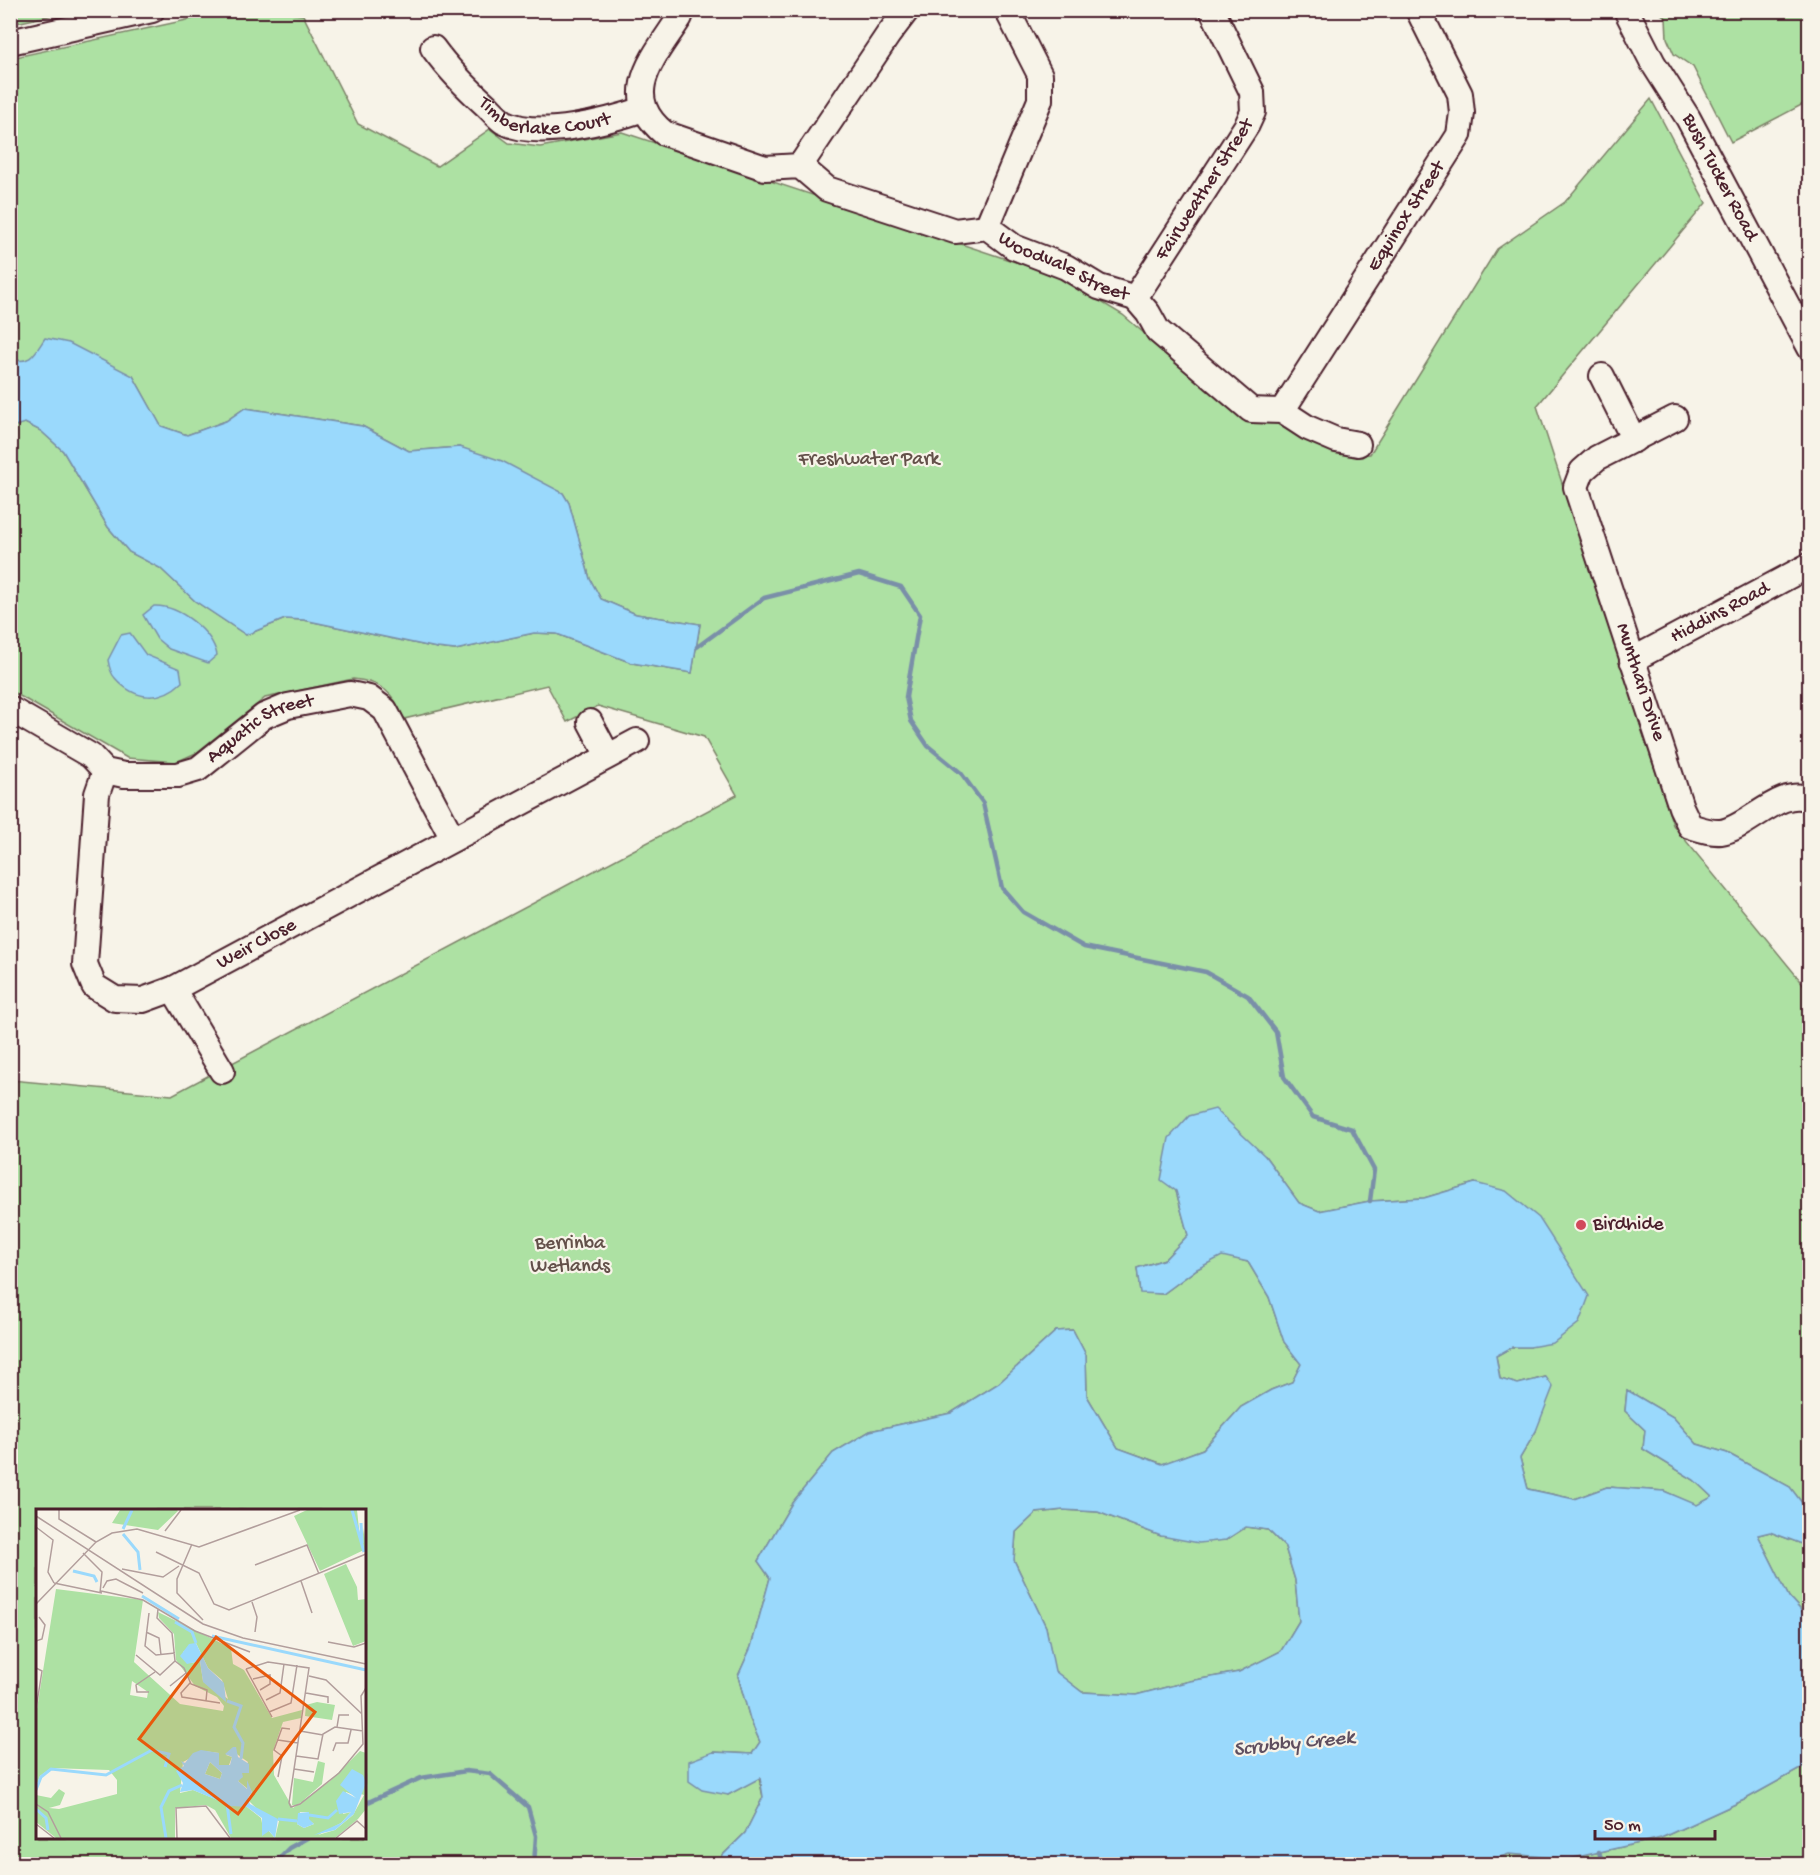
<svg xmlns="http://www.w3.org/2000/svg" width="1820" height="1875" viewBox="0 0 1820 1875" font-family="'Gochi Hand',sans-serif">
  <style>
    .green { fill: #ade1a3; stroke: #7c8067; stroke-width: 1.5; fill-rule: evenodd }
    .water { fill: #9ad9fc; stroke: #7a8fa8; stroke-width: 1.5; fill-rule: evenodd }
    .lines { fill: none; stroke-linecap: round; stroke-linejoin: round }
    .stream { stroke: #7a8fa8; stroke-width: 4.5 }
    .minor-casing { stroke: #4a1f2b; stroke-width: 28 }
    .minor { stroke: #f7f3e8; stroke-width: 24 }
    .poi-dot { fill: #d1495b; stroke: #f7f3e8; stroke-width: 2 }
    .labels { text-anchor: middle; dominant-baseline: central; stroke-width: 4.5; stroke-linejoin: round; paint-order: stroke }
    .street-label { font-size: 20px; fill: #4a1f2b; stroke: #f7f3e8 }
    .park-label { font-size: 20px; fill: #635049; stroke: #f7f3e8 }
    .poi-label { font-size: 20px; fill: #4a1f2b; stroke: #f7f3e8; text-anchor: start }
    .water-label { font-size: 21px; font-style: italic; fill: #5e4e5f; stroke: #f7f3e8 }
    .inset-river { fill: none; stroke: #9ad9fc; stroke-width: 3 }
    .inset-road { fill: none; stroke: #b29e9c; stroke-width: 1.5 }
    .view { fill: #e8590c; fill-opacity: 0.15; stroke: #e8590c; stroke-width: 3 }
    .inset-edge { fill: none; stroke: #4a1f2b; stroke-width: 3 }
  </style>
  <rect width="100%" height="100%" fill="#f7f3e8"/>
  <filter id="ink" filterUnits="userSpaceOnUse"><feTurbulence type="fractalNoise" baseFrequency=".0167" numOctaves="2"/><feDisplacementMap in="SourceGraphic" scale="12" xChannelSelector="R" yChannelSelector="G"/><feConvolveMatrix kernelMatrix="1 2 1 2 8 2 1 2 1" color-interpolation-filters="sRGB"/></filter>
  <g filter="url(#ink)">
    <path class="green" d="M11,10H72V11L11,24Z
      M228,11H289L294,14L303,15L358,124L437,166L490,129L509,143L540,147L622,132L1058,276L1123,315L1246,421L1276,422L1301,436L1355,455L1370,454L1497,249L1565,202L1651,99L1706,203L1537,406L1673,825L1809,991V1512L1790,1487L1727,1453L1697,1444L1673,1417L1627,1390L1625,1411L1645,1430L1643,1449L1694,1480L1712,1497L1697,1506L1664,1491L1607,1487L1574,1499L1528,1489L1520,1458L1536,1431L1545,1377L1518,1384L1500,1379L1496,1356L1512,1347H1530L1475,1183L1424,1198L1370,1201L1319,1211L1299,1203L1265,1156L1176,1191L1188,1235L1165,1259L1137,1268L1140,1292L1163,1294L1197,1269L1222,1255L1248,1262L1269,1297L1284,1342L1301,1364L1292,1382L1271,1390L1241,1407L1203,1449L1163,1464L1118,1448L1087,1396L1086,1355L1073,1330L1056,1331L999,1383L951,1413L870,1431L833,1453L792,1503L758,1561L770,1578L751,1647L738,1676L750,1719L760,1742L752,1754L713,1752L728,1795L759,1778L763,1797L745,1833L722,1856L720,1864H11V1080L172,1095L737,795L704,737L598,706L567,722L547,685L404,719C393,692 382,682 353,679L265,698L196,753L176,762L127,758L11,691V427L25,423L41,431L63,451L108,527L129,552L160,568L195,601L246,635L285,619L304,620L437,648L455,650L534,633L557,634L632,663L692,673L700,624L636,614L601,599L590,579L569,503L563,493L460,447L409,451L362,426L245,408L226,421L187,435L161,426L133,376L31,358L20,362L11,359V58ZM38,1510H364V1838H38Z
      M1658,11H1809V101L1731,142L1693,67L1674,54L1667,38L1666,18Z
      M1063,1510L1098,1512L1161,1536L1226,1540L1246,1527L1268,1530L1285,1547L1295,1580L1299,1621L1281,1651L1239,1672L1190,1681L1136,1695L1082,1692L1054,1671L1046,1627L1014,1560L1016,1532L1036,1513Z
      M1770,1532L1802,1544L1809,1537V1619L1789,1597L1758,1535Z
      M1809,1764V1864H1479L1509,1854L1569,1859L1661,1838L1744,1800Z"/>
    <path class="water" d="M45,338L69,343L133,376L161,426L187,435L226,421L245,408L362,426L409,451L460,447L502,461L563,493L569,503L590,579L601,599L636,614L700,624L692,673L632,663L557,634L534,633L455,650L437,648L304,620L285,619L246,635L195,601L160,568L129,552L108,527L63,451L41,431L25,423L11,427V359C31,365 35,353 45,338Z
      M154,606C179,605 212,631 217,655L208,663L169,649L157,639L143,615Z
      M130,633L146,655L180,669L182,682C161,702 135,701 115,678C111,674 109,666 108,660L121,635Z
      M1215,1109L1265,1156L1299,1203L1319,1211L1370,1201L1424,1198L1475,1183L1506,1191L1539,1218L1589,1296L1579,1323L1553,1343L1530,1347H1512L1496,1356L1500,1379L1518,1384L1546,1377L1553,1387L1536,1431L1520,1458L1528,1489L1574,1499L1607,1487L1664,1491L1697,1505L1712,1497L1694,1480L1643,1449L1645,1430L1625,1411L1627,1390L1673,1417L1697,1444L1727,1453L1790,1487L1809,1512V1537L1802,1544L1770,1532L1758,1535L1789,1597L1809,1619V1764L1744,1800L1661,1838L1569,1859L1509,1854L1479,1864H720L722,1856L745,1833L763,1797L760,1778L728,1795L702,1790L689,1781V1761L713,1752L752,1754L760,1742L750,1719L738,1676L751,1647L770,1578L758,1561L792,1503L833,1453L870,1431L951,1413L999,1383L1056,1331L1073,1330L1086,1355L1087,1396L1118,1448L1162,1464L1203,1449L1241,1407L1271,1390L1292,1382L1301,1364L1284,1342L1269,1297L1248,1262L1222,1256L1197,1269L1163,1294L1140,1293L1137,1268L1165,1259L1188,1235L1176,1191L1161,1180L1169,1138L1189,1116ZM1063,1510L1098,1512L1161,1536L1199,1543L1226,1540L1246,1527L1268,1530L1285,1547L1295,1580L1299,1621L1281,1651L1239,1672L1190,1681L1136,1695L1082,1692L1055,1671L1046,1627L1014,1560L1016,1532L1036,1513Z"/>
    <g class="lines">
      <path class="stream" d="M697,647L764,598L859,574L901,587L920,615L906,697L911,721L928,746L961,773L983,803L1002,888L1023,912L1084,947L1206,972L1248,996L1276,1032L1284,1077L1313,1117L1352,1129L1374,1170L1370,1201
        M364,1804L421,1778L466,1771L490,1774L528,1807L536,1836L534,1864
        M1599,1852L1603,1864
        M273,1864L289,1848L307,1838"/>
      <defs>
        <g id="minor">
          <path id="s1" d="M682,10L680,17C656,55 617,94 664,133L765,168L800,166L827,189L955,231L987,227L1014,247L1066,267L1099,287L1135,298L1148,313L1158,331L1251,410L1282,411L1308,428L1336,440L1358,444"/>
          <path id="s2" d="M1626,10L1653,63L1688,118L1810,348"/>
          <path d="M10,42L152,10"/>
          <path id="s3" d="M433,48C449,70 467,88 487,106C492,111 498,118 504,122C538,140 609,121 644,109"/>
          <path d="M800,166L888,35L907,10"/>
          <path d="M987,227L1040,100V75L1007,10"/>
          <path id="s4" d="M1135,298L1247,125L1253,112L1252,92L1212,10"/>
          <path d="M1602,376L1634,440"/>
          <path id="s5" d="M1282,411L1459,135L1462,113L1460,94L1418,10"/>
          <path id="s6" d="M1675,418L1597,458L1582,471L1576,487L1681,807L1690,826C1700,829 1710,833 1721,832C1747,829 1783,784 1810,800"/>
          <path id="s7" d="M1632,660L1810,565"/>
          <path id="s8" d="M10,709L91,756L105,771L124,775H178L198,769L264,716L288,706L350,694L369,698L385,710L453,839"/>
          <path d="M590,722L608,756"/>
          <path id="s9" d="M105,771L97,794L85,964L94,986L115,999L143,1000L173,989L637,741"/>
          <path d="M173,989L222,1071"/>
        </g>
      </defs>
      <use href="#minor" class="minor-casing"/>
      <use href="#minor" class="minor"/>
    </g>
  </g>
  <circle class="poi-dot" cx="1581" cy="1225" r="6"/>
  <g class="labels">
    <g class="street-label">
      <text stroke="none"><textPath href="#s3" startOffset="141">Timberlake Court</textPath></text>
      <text stroke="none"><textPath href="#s2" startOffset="192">Bush Tucker Road</textPath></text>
      <text stroke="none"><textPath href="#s4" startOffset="129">Fairweather Street</textPath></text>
      <text stroke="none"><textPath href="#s5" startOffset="231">Equinox Street</textPath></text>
      <text stroke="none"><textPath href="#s1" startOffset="572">Woodvale Street</textPath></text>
      <text stroke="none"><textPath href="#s7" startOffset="100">Hiddins Road</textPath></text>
      <text stroke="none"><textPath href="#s6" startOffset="330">Munthari Drive</textPath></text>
      <text stroke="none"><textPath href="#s8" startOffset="284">Aquatic Street</textPath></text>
      <text stroke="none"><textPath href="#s9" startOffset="398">Weir Close</textPath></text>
    </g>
    <g class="park-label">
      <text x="869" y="460">Freshwater Park</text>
      <text x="570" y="1244">Berrinba<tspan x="570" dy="23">Wetlands</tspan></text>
    </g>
    <g class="poi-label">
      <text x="1593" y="1225">Birdhide</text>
    </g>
    <g class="water-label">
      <text transform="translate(1294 1745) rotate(-6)">Scrubby Creek</text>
    </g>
  </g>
  <g transform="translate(36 1509)">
    <rect width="330" height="330" fill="#f7f3e8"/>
    <path d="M84,1H141L142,2L122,21L76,14ZM271,1H321L324,29L326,32L328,19L330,40L284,62L258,7ZM310,55L321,78L322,91L330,90V132L317,137L288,65ZM20,80L107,91L98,153L144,195L187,202L188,197L181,188L159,177L140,151L138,125L123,109L122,103L195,139L197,155L208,161L236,209L266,201L265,209L247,213L237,242L238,266L257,299L294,272L324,242L330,244V300L322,310L299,329H195L179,301L170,296L139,299V329H20L0,313V286L15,289L23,280L29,284L24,296L13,299L23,300L81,285V271L73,261L15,259L4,267L0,278V206ZM160,134L172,159L186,171L192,190L167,172L164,152L154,154L147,143ZM96,172L112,183L111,189L94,186ZM195,241L212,253L202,272L212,280L211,274L216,283L212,291L224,303L243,312L239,329L232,321L228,324L225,309L211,298L189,294L157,281L144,284L147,253L168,242L183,244V256H193L196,248L190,246ZM309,280L328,286L317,306L299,321L282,326L305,314L315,303L307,305L310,283L320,287ZM264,303H273V311L278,315L268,319L261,315ZM281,193L299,196L296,211L269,207L270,196ZM282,252L289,254L286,275L262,296H256L258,269L277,273ZM174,253L186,264L184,270L169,265Z" fill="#ade1a3" fill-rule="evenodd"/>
    <path d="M160,134L172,159L188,174L190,193L167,173L164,152L151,155L144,147L153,135ZM197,238H200L202,248L213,255V264H206L207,268L202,272L211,280V271L216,283L212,289L214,295L242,310L239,329L233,322L226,327V309L211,298L195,297L157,281L144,283L147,274L140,262L148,257L145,252L149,254L157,244L165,241L183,244V256H194L196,248L189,245ZM174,253L186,264L184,270L169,265ZM316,260L327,266L330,274L318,305L299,321L278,326L305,314L315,303L303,305L300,292L307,282L320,289L304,276ZM273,303V310L278,315L268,319L261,315L262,304Z" fill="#9ad9fc" fill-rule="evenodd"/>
    <path class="inset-river" d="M316,1L328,43M325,14L326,34M87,20L96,1M87,25L102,43L104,61M37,62L58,67L61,73M106,87L143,110M139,113L156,123L160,134M176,127L330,161M191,192L205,197L198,218L207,234L205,250M0,281L5,268L15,260L70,266L116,241L133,245L129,258M191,295L195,325M0,300L10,309L12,321M273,306L292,309L301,301M242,310L261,312M130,329L125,298L133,282L146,276"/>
    <path class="inset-road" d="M23,1V10L60,33M0,7L167,115L207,129L330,155M0,18L17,31L12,63L18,74M129,22L145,1M120,43L163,64L178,95L193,101L330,45M47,44L66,63L64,84M147,56L156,35M147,56L141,70V84L167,111M219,56L271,36L283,65M86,60L127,68L143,57M265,72L276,104M18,74L66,84M67,79L71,72L80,70L107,84M65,82L107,91L159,122L214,143M216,93L221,108L219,123M0,95L60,33L76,24L101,20L163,38L264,1M113,104L109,137L120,146L139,144M110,123L123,129L125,146M0,132L6,130L9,116L3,108M292,133L318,138L330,134M100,146L124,166L139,152L136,124L121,109L122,100M139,152L148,159L155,175L171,181L170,192M0,159L6,162L0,200M210,160L232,153L273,159L253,294L255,298L264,295L303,264L327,235L325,187L330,179M210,160L236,208M273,167L290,171L326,205M217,170L234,166V175L224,181M154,174L145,184L146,188L184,194M134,177L150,164M113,183H101L100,176L119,163M270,184L292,188V194M230,191L244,184L248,155M233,203L255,194L261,156M301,218L303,206H313M264,222L287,226M242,231L262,234M297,242L300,234H312L315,221M260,247L282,250L287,225L299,218L327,222M258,260L278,263M242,268L246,247L238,241L246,219L254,220M0,295L12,303L25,329M0,315L18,329M141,329L140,299L170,297L194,329M300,329L321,312L330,320"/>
    <path class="view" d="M180,128L279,203L202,305L103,230Z"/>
    <rect width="330" height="330" class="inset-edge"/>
  </g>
  <rect width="1820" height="1875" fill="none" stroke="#f7f3e8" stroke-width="36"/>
  <rect x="18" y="18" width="1784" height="1839" fill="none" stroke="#4a1f2b" stroke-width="2" filter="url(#ink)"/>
  <path d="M1595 1830v9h120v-9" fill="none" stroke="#4a1f2b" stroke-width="3"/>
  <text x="1604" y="1830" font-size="18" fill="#4a1f2b" stroke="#f7f3e8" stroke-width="4.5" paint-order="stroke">50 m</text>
</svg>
